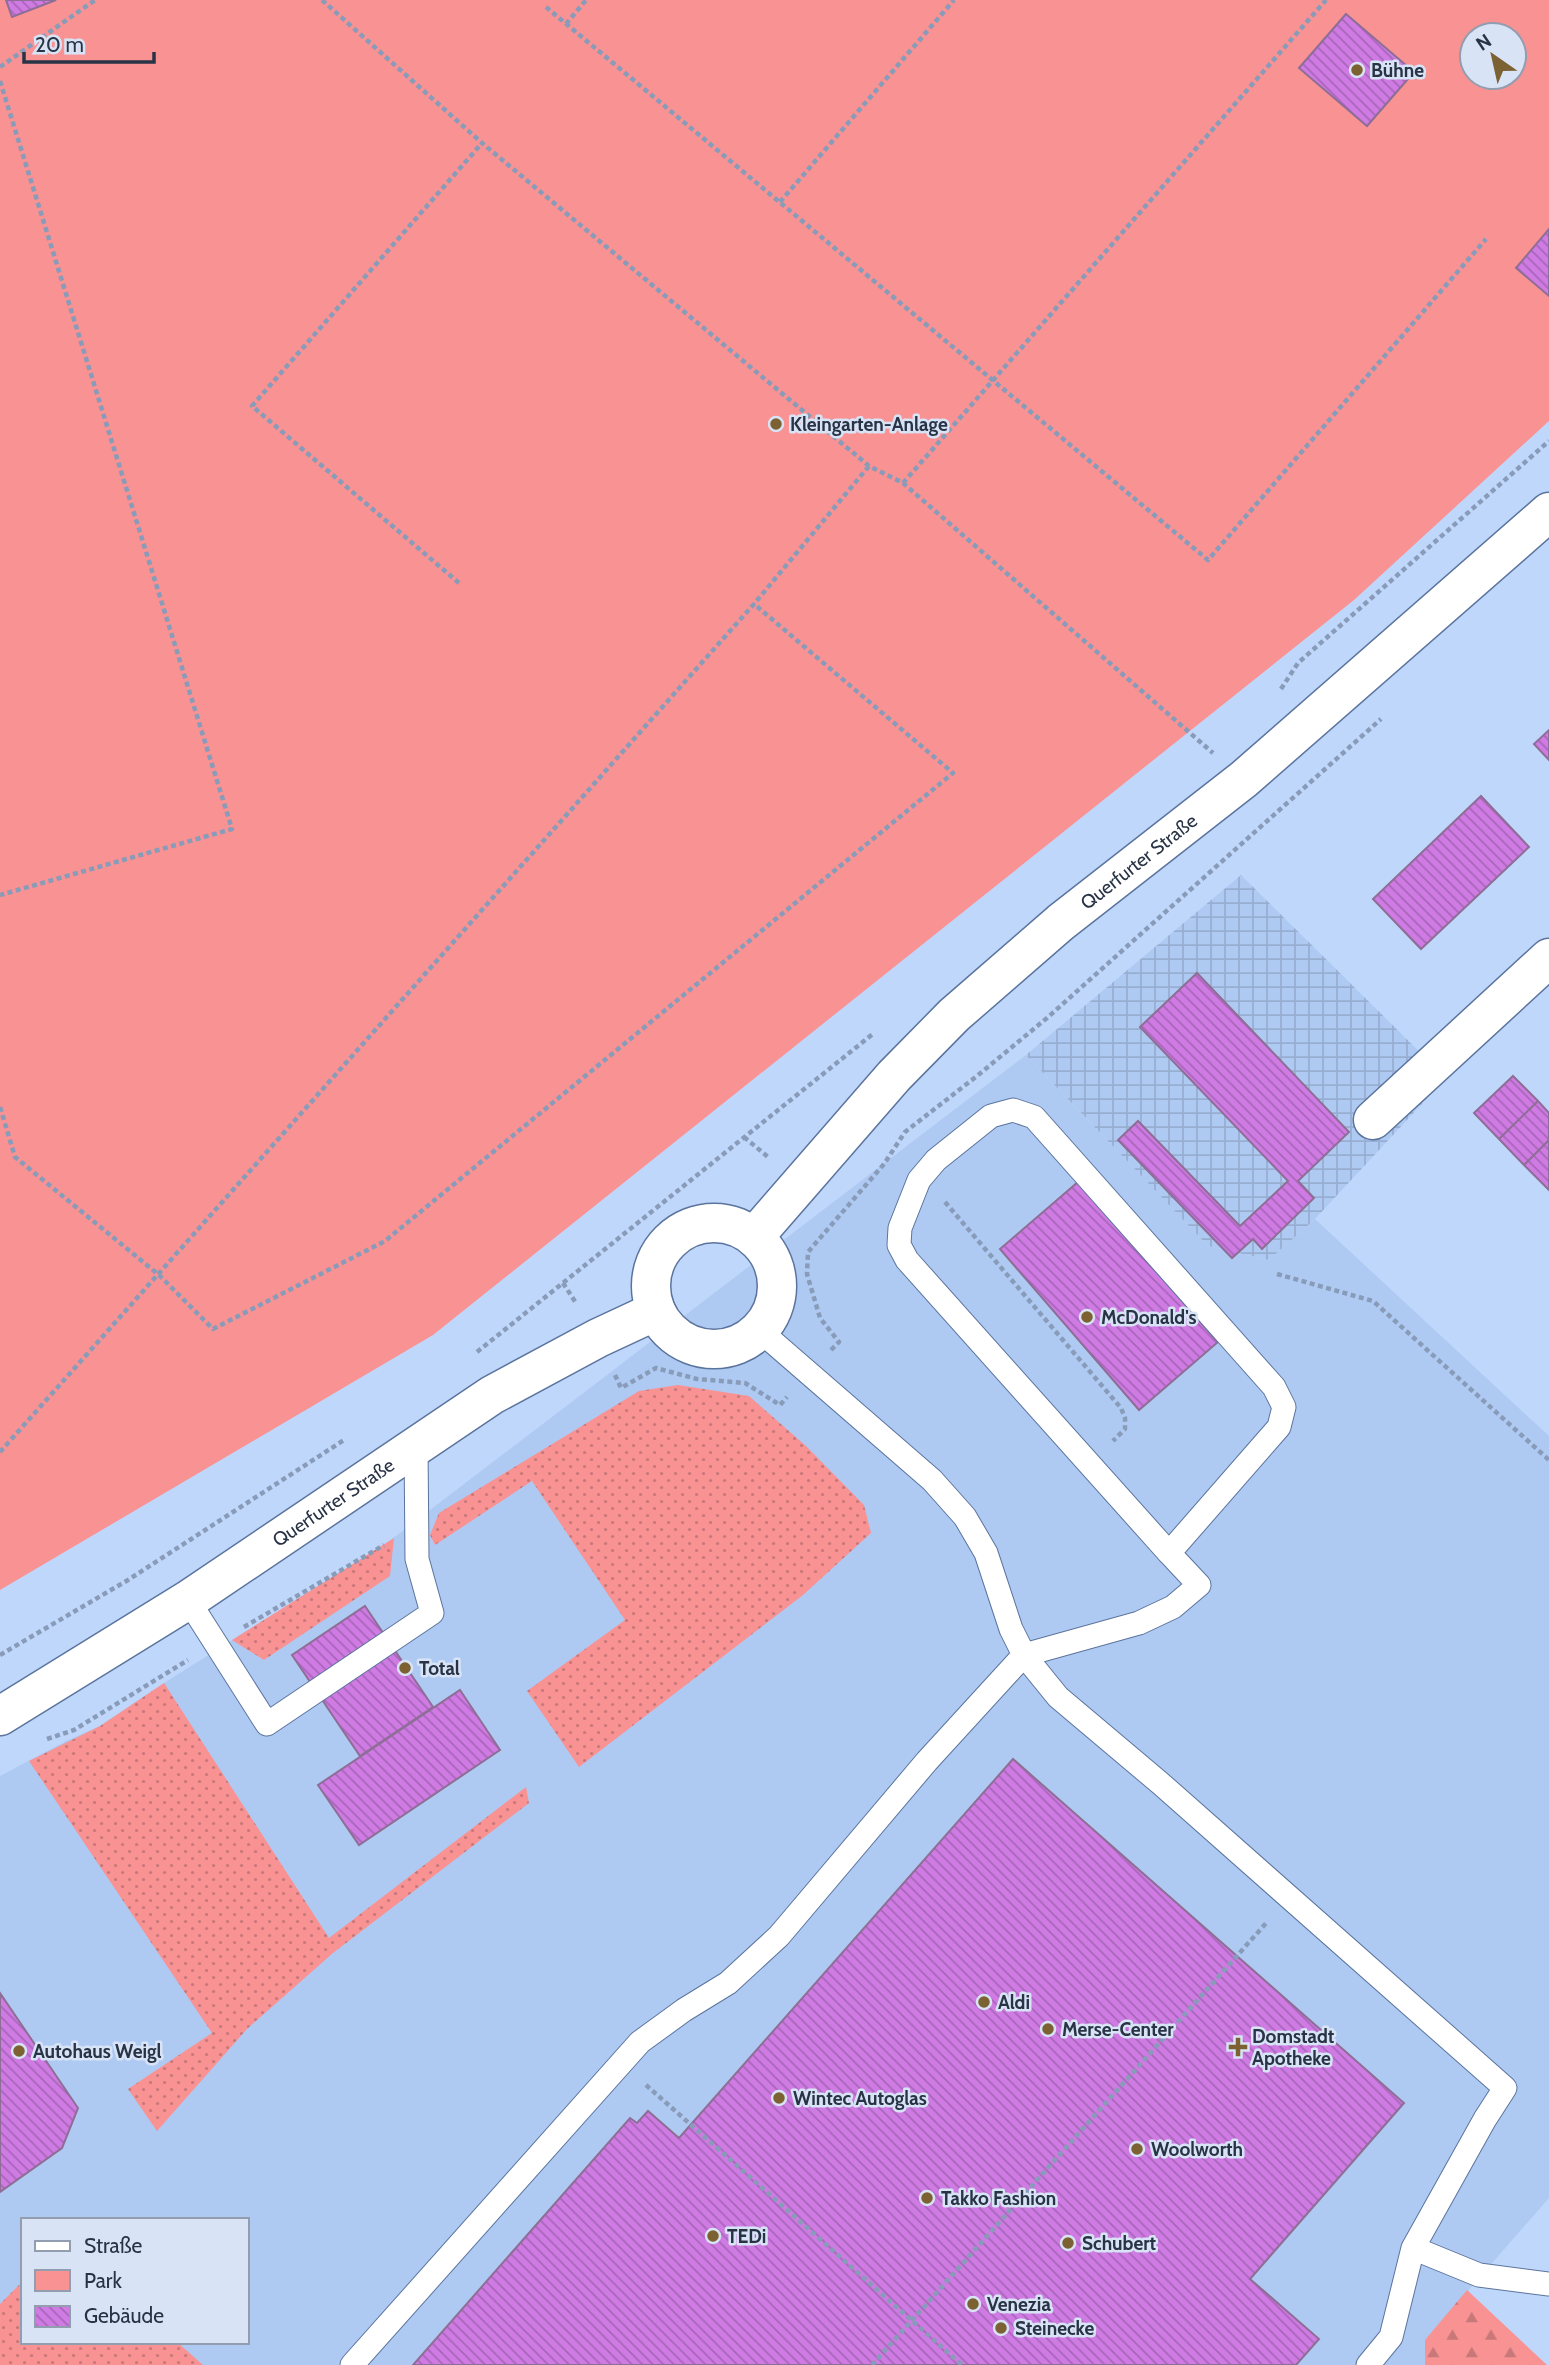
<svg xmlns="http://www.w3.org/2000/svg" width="1549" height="2365" viewBox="0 0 1549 2365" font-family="Cabin,sans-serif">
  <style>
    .built { fill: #afcaf2; fill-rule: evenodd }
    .industrial { fill: url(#industrial-grid) }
    .grass { fill: url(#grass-dots) }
    .forest { fill: url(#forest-firs) }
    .green { fill: #f89293; fill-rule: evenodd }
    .building { fill: url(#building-back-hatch); stroke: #8e6e96; stroke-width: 2 }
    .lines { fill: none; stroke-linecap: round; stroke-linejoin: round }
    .lane-casing { stroke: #5b749d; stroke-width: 25 }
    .street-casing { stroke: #5b749d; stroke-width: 41 }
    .secondary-casing { stroke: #5b749d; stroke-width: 41 }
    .path { stroke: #889bb9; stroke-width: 4.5; stroke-dasharray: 5 3.5; stroke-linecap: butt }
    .lane { stroke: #fff; stroke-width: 23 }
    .street { stroke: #fff; stroke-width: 38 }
    .secondary { stroke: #fff; stroke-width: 38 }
    .poi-dot { fill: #7c6133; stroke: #d8e4f6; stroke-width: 2.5 }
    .labels { text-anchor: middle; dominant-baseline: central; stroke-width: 5; stroke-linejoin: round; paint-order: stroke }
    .poi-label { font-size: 19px; font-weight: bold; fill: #283345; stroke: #d8e4f6; text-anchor: start }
    .street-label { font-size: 19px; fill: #283345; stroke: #d8e4f6 }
  </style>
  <defs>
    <pattern id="industrial-grid" width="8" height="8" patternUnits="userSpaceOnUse" patternTransform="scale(1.75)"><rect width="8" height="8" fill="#afcaf2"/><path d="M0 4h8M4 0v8" fill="none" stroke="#97aed1"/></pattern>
    <pattern id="grass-dots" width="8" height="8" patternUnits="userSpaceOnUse" patternTransform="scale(1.75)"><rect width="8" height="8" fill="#f89293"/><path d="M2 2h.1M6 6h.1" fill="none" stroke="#c9787a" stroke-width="1.8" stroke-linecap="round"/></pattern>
    <pattern id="forest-firs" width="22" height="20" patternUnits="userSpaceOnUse" patternTransform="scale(1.75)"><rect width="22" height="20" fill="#f89293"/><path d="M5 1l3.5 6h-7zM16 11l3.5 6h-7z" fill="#c9787a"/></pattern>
    <pattern id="building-back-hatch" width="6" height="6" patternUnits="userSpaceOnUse" patternTransform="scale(1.75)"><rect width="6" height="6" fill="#cf7be3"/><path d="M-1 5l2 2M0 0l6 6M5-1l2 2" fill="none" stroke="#a865ba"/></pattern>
  </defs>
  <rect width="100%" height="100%" fill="#c0d7fc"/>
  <path class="built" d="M1026,1055L1208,1246L1269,1260L1315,1219L1549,1436V2198L1425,2340V2365H0V1776L66,1741L100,1726L164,1683L388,1542ZM23,2220H247V2342H23Z"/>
  <path class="industrial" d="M1241,875L1446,1078L1315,1219L1269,1260L1208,1246L1026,1055Z"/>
  <path class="grass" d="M678,1385L749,1396L806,1446L864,1505L871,1533L803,1595L579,1767L527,1691L625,1620L532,1481L435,1545L430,1535L439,1513L639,1391Z
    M394,1538L390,1576L264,1660L232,1640Z
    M164,1683L329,1938L526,1787L529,1803L333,1953L247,2029L157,2131L128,2089L212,2033L29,1761L100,1726Z
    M23,2281V2342H177L203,2365H0V2304Z"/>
  <path class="forest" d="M1467,2290L1547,2365H1425V2340Z"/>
  <path class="green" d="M0,0H1549V421L1354,600L433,1335L0,1590ZM1472,35H1514V77H1472Z"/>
  <path class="building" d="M6,0H56L12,17Z
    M1346,14L1414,72L1367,126L1299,68Z
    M1549,229V296L1516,268Z
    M1549,730V760L1534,744Z
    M1481,796L1529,847L1421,949L1373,899Z
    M1197,973L1349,1132L1298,1181L1314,1198L1262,1249L1253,1239L1232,1258L1118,1140L1138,1121L1240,1226L1288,1181L1140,1027Z
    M1513,1076L1538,1101L1499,1139L1474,1113Z
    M1538,1101L1549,1113V1140L1524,1165L1499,1139Z
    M1549,1140V1190L1524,1165Z
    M1078,1182L1218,1342L1139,1410L1000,1249Z
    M365,1606L433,1707L360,1756L292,1655Z
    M460,1690L500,1750L359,1845L318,1785Z
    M1013,1759L1404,2103L1250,2279L1319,2339L1296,2365H413L630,2118L637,2123L648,2111L679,2138Z
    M0,1993L78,2108L62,2148L0,2192Z"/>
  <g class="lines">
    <defs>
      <path id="lane" d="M759,1330L932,1480L965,1517L986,1553L1011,1629L1024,1655L1058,1697L1160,1783L1505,2088L1485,2119L1413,2248L1391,2337L1368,2365
        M188,1600L267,1724L432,1613L417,1559L416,1445
        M1413,2248L1479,2275L1549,2284
        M352,2365L640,2042L684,2010L728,1983L779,1936L927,1761L1024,1655L1139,1623L1173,1607L1199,1585L1169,1553L907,1260L899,1245L900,1228L919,1180L936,1160L991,1116L1013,1110L1034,1117L1274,1387L1284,1407L1279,1427L1169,1553"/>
      <path id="street" d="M1373,1120L1549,958"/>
      <g id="secondary">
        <circle cx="714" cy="1286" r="63"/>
        <path id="s1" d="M754,1237L894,1076L954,1015L1061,922L1244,779L1549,512"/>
        <path id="s2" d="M0,1716L188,1600L492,1395L598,1338L656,1311"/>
      </g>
    </defs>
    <use href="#lane" class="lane-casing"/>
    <use href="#street" class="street-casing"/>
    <use href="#secondary" class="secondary-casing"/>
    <path class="path" d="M322,0L482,143L869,466L903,483L1213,753
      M546,7L1208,560L1486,239
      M566,24L586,0
      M0,67L95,0
      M0,81L232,829L0,895
      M780,202L954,0
      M903,483L1326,0
      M459,583L252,406L482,143
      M1281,689L1298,663L1549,441
      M0,1107L15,1157L159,1275L213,1329L385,1241L953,773L754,604
      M744,1137L768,1157
      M945,1202L1121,1408L1125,1418V1429L1113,1441
      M1277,1274L1373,1301L1549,1460
      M563,1283L576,1303
      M831,1350L839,1342L820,1318L807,1274L808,1252L884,1164L905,1132L977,1076L1047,1018L1381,719
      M477,1352L874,1033
      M615,1375L621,1388L656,1368L697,1379L745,1383L780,1405L787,1397
      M0,1452L754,604L869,466
      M244,1627L384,1545
      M0,1655L128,1580L344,1440
      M47,1739L74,1730L188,1660
      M646,2085L962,2365
      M872,2365L1268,1921"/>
    <use href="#lane" class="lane"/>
    <use href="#street" class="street"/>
    <use href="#secondary" class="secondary"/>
  </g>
  <g class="poi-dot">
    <circle cx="1357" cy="70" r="7"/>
    <circle cx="776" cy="424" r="7"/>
    <circle cx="1087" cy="1317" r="7"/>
    <circle cx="405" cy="1668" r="7"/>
    <circle cx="984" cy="2002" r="7"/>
    <circle cx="1048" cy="2029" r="7"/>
    <path d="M1234.5 2036.5h7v7h7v7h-7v7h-7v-7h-7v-7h7z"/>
    <circle cx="19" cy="2051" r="7"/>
    <circle cx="779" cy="2098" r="7"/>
    <circle cx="1137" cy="2149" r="7"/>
    <circle cx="927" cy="2198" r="7"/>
    <circle cx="713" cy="2236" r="7"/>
    <circle cx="1068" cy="2243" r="7"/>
    <circle cx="973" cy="2304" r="7"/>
    <circle cx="1001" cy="2328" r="7"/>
  </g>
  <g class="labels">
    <g class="poi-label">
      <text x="1371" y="70">Bühne</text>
      <text x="790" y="424">Kleingarten-Anlage</text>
      <text x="1101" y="1317">McDonald's</text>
      <text x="419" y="1668">Total</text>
      <text x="998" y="2002">Aldi</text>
      <text x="1062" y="2029">Merse-Center</text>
      <text x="1252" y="2036">Domstadt<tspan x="1252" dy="22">Apotheke</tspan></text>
      <text x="33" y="2051">Autohaus Weigl</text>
      <text x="793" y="2098">Wintec Autoglas</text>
      <text x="1151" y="2149">Woolworth</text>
      <text x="941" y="2198">Takko Fashion</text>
      <text x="727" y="2236">TEDi</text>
      <text x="1082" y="2243">Schubert</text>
      <text x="987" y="2304">Venezia</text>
      <text x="1015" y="2328">Steinecke</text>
    </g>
    <g class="street-label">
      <text stroke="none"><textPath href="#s1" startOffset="539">Querfurter Straße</textPath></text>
      <text stroke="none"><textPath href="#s2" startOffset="396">Querfurter Straße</textPath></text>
    </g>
  </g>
  <rect x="21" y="2218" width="228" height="126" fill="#d8e4f6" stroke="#929daf" stroke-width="2"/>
  <rect x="35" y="2241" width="35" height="10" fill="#ffffff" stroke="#929daf" stroke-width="2"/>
  <text x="84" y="2253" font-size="21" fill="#283345">Straße</text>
  <rect x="35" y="2270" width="35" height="21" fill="#f89293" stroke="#929daf" stroke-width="2"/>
  <text x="84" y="2288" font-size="21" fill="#283345">Park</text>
  <rect x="35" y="2306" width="35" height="21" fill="url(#building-back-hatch)" stroke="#929daf" stroke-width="2"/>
  <text x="84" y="2323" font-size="21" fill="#283345">Gebäude</text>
  <g transform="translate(1493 56) rotate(326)"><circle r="33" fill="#d8e4f6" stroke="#929daf" stroke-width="2"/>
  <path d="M0-5L12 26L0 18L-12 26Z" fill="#7c6133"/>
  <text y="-10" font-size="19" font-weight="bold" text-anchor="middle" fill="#283345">N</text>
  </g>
  <path d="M24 52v10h130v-10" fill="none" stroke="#283345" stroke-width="3.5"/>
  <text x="35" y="52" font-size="21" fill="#283345" stroke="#d8e4f6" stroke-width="5" paint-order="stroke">20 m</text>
</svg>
